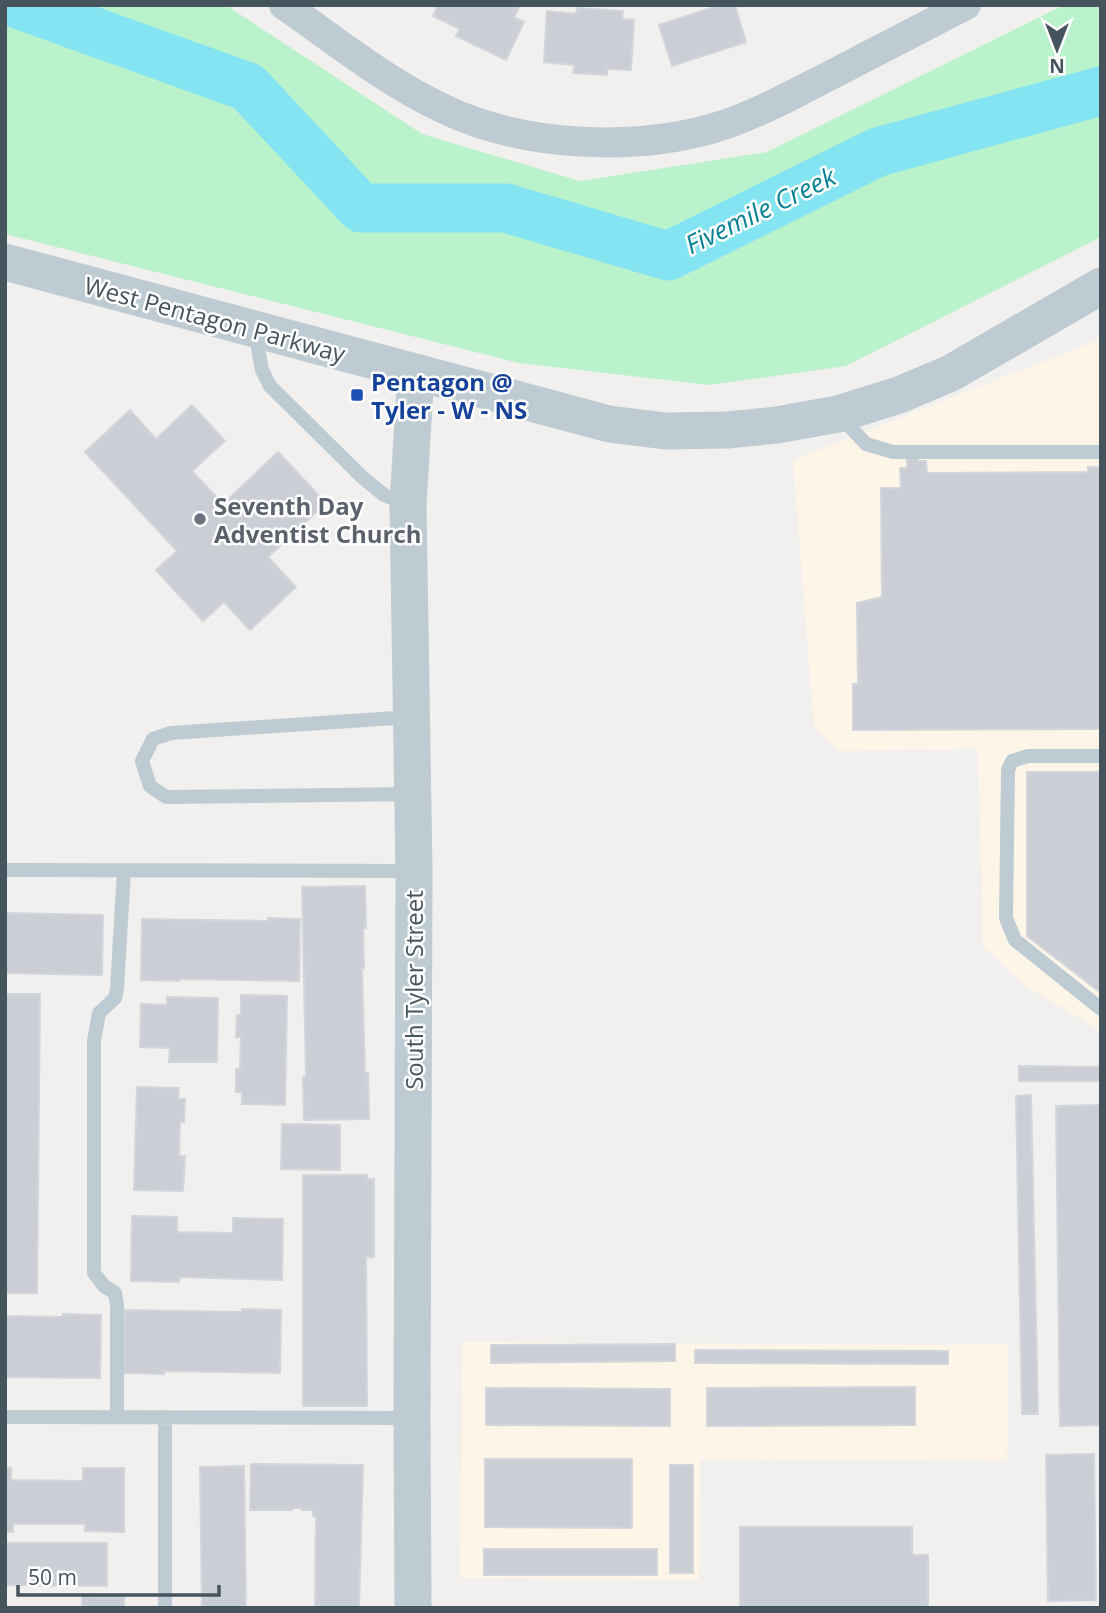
<svg xmlns="http://www.w3.org/2000/svg" width="1106" height="1613" viewBox="0 0 1106 1613" font-family="'Open Sans',sans-serif">
  <style>
    .commercial { fill: #fdf5e7 }
    .green { fill: #baf2cb }
    .lines { fill: none; stroke-linecap: round; stroke-linejoin: round }
    .river { stroke: #84e4f2; stroke-width: 49 }
    .building { fill: #cbced4; stroke: #d2d6db; stroke-width: 2 }
    .service { stroke: #becbd2; stroke-width: 14 }
    .minor { stroke: #becbd2; stroke-width: 30 }
    .tertiary { stroke: #becbd2; stroke-width: 37 }
    .transit-dot { fill: #1a4fb4; stroke: #fff; stroke-width: 2.5 }
    .worship-dot { fill: #6b7280; stroke: #fff; stroke-width: 2.5 }
    .labels { text-anchor: middle; dominant-baseline: central; stroke-width: 5; stroke-linejoin: round; paint-order: stroke }
    .street-label { font-size: 24px; fill: #46545e; stroke: #fff }
    .transit-label { font-size: 24px; font-weight: bold; fill: #164399; stroke: #fff; text-anchor: start }
    .worship-label { font-size: 24px; font-weight: bold; fill: #5b616d; stroke: #fff; text-anchor: start }
    .water-label { font-size: 26px; font-style: italic; fill: #068293; stroke: #fff }
  </style>
  <rect width="100%" height="100%" fill="#f2efef"/>
  <path class="commercial" d="M1101,339V1031L1024,985L983,946L978,749L838,751L814,727L793,460Z
    M462,1342L1008,1345L1007,1461L700,1459L699,1580L460,1578Z"/>
  <path class="green" d="M5,5H226L422,134L580,181L767,152L1064,5H1101V237L846,366L709,385L519,363L5,234Z"/>
  <g class="lines">
    <path class="river" d="M20,5L248,87L361,208H506L668,256L878,152L1101,91"/>
  </g>
  <path class="building" d="M438,5H520L514,17L524,22L506,60L456,36L460,29L433,16Z
    M720,5H735L746,42L672,66L659,25Z
    M577,8L623,11L622,19L634,20L631,70L607,69V75L573,73L574,65L544,62L547,11L576,14Z
    M192,405L225,441L192,471L223,504L278,452L326,503L268,557L296,587L250,630L224,602L203,621L156,570L177,551L85,452L130,410L156,439Z
    M907,457H918V461H926L927,473L1088,472V467H1101V729L853,730V684H858L857,603L882,597L881,488H901L900,468H907Z
    M1027,772H1101V993L1027,936Z
    M365,886L366,928H363L364,968H362L365,1073H368L369,1119L304,1120L303,1077L306,1076L302,887Z
    M5,913L103,915L102,975L5,973Z
    M268,918L300,919L299,981L180,979V981L141,980L142,919L268,921Z
    M5,994H40L37,1293H5Z
    M241,995L287,996L285,1105L242,1104V1092H236V1069H240L241,1037H236L237,1015H241Z
    M167,997L218,998L217,1062H169L170,1048L140,1047L141,1004L167,1005Z
    M1019,1066L1101,1067V1081H1019Z
    M137,1087L179,1088L178,1099H185L184,1122H180L179,1156H185L183,1191L134,1190Z
    M1031,1095L1038,1414H1022L1016,1096Z
    M1101,1105V1425L1060,1426L1056,1106Z
    M282,1124L340,1125V1170L281,1169Z
    M303,1175H367V1179H374V1257H366L367,1406H303Z
    M132,1216L177,1217V1232L233,1233V1218L283,1219L282,1280L179,1277V1282L131,1281Z
    M242,1309L281,1310L280,1373L164,1371V1374L124,1373L125,1310L242,1312Z
    M63,1314L101,1315L100,1378L5,1377V1316L63,1317Z
    M675,1344V1361L491,1363V1345Z
    M695,1350L948,1351V1364L695,1363Z
    M915,1387V1425L707,1426V1388Z
    M486,1388L670,1389V1426L486,1425Z
    M1094,1454L1096,1600L1048,1601L1046,1455Z
    M485,1459H632V1528L485,1527Z
    M251,1464L363,1465L359,1608H315L316,1516H313V1510H302V1508H293L292,1510H250Z
    M670,1465H693V1573H670Z
    M244,1466L246,1608H202L200,1467Z
    M5,1468H11V1480L83,1481V1468H124V1532L85,1531V1524H13V1532H5Z
    M740,1527H912V1555H928V1608H740Z
    M5,1543H107V1586L5,1585Z
    M484,1549H657V1575H484Z
    M124,1595V1608H82V1596Z"/>
  <g class="lines">
    <path class="service" d="M255,332L262,370L270,386L361,476L384,495L407,504
      M839,415L866,444L893,452H1101
      M410,717L171,733L153,739L142,761L150,786L166,797L412,794
      M1101,756H1028L1012,761L1008,770L1006,918L1015,940L1101,1009
      M5,870L413,871
      M5,1417L410,1418
      M117,1417V1305L115,1293L104,1286L94,1273V1041L99,1013L115,998L117,989L124,870
      M165,1608V1417"/>
    <path class="minor" d="M284,5C336,41 386,82 444,109C521,146 631,152 714,128C754,116 792,95 829,76C875,52 920,29 966,5"/>
    <path class="tertiary" d="M5,262L609,424L665,431L727,430L777,425L838,414L899,395L951,373L1101,286
      M413,1608L412,1418L414,871L408,504L416,372"/>
  </g>
  <rect class="transit-dot" x="350" y="388" width="14" height="14" rx="3.5"/>
  <circle class="worship-dot" cx="200" cy="519" r="7"/>
  <g class="labels">
    <g class="street-label">
      <text transform="translate(215 319) rotate(15)">West Pentagon Parkway</text>
      <text transform="translate(413 990) rotate(-90)">South Tyler Street</text>
    </g>
    <g class="transit-label">
      <text x="371" y="381">Pentagon @<tspan x="371" dy="28">Tyler - W - NS</tspan></text>
    </g>
    <g class="worship-label">
      <text x="214" y="505">Seventh Day<tspan x="214" dy="28">Adventist Church</tspan></text>
    </g>
    <g class="water-label">
      <text transform="translate(760 210) rotate(-26)">Fivemile Creek</text>
    </g>
  </g>
  <rect width="1106" height="1613" fill="none" stroke="#46545e" stroke-width="14"/>
  <g transform="translate(1057 49) rotate(180)" stroke="#ffffff" stroke-width="5" paint-order="stroke">
  <path d="M0-5L12 26L0 18L-12 26Z" fill="#46545e"/>
  <text y="-10" font-size="19" font-weight="bold" text-anchor="middle" fill="#46545e">N</text>
  </g>
  <path d="M18 1585v10h201v-10" fill="none" stroke="#46545e" stroke-width="3.5"/>
  <text x="28" y="1585" font-size="21" fill="#46545e" stroke="#ffffff" stroke-width="5" paint-order="stroke">50 m</text>
</svg>
